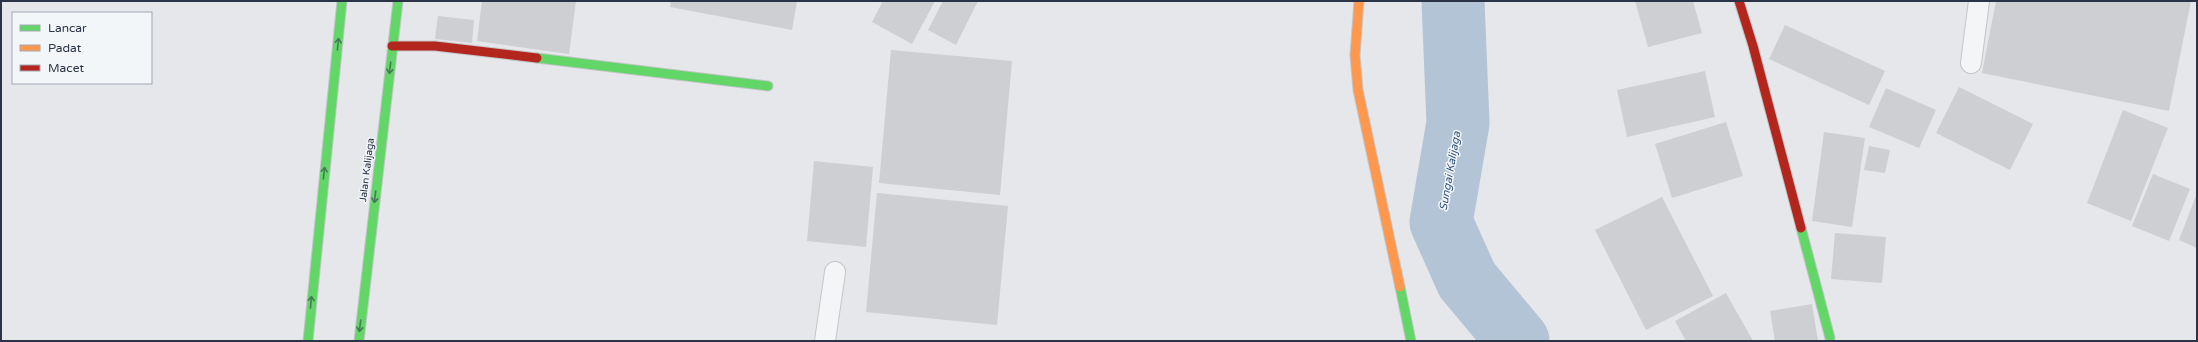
<svg xmlns="http://www.w3.org/2000/svg" width="2198" height="342" viewBox="0 0 2198 342" font-family="'Varela Round',sans-serif">
  <style>
    .lines { fill: none; stroke-linecap: round; stroke-linejoin: round }
    .river { stroke: #b3c4d6; stroke-width: 63 }
    .building { fill: #cdcfd3 }
    .lane-casing { stroke: #c3c5c8; stroke-width: 22 }
    .fast-casing { stroke: #c3c5c8; stroke-width: 11 }
    .slow-casing { stroke: #c3c5c8; stroke-width: 11 }
    .jam-casing { stroke: #c3c5c8; stroke-width: 11 }
    .lane { stroke: #f4f5f7; stroke-width: 20 }
    .fast { stroke: #63d668; stroke-width: 9 }
    .slow { stroke: #ff974d; stroke-width: 9 }
    .jam { stroke: #b3261e; stroke-width: 9 }
    .oneway { stroke: #447d55 }
    .labels { text-anchor: middle; dominant-baseline: central; stroke-width: 3; stroke-linejoin: round; paint-order: stroke }
    .street-label { font-size: 10px; fill: #2a3446; stroke: #f3f6f9 }
    .water-label { font-size: 11px; font-style: italic; fill: #31547d; stroke: #f3f6f9 }
  </style>
  <rect width="100%" height="100%" fill="#e5e7ea"/>
  <g class="lines">
    <path class="river" d="M1453,1L1458,123L1441,222L1467,280L1518,341"/>
  </g>
  <path class="building" d="M482,1H576L569,54L477,41Z
    M671,1H797L792,30L670,7Z
    M883,1H935L912,44L872,22Z
    M943,1H978L956,45L928,30Z
    M1635,1H1693L1702,33L1648,47Z
    M1996,1H2191L2169,111L1982,73Z
    M438,16L474,20L472,43L435,39Z
    M1785,25L1885,71L1869,105L1769,59Z
    M891,50L1012,61L1000,195L879,183Z
    M1705,71L1715,117L1627,137L1617,90Z
    M1959,87L2033,124L2010,170L1936,133Z
    M1886,88L1936,110L1919,148L1869,127Z
    M2123,110L2168,128L2131,221L2087,203Z
    M1726,122L1743,176L1672,198L1655,144Z
    M1824,132L1865,138L1852,227L1812,221Z
    M1869,146L1890,150L1885,173L1864,170Z
    M814,161L873,167L866,247L807,241Z
    M2153,174L2190,189L2169,241L2132,226Z
    M877,193L1008,206L997,325L866,312Z
    M2197,193V248L2179,240Z
    M1662,197L1713,296L1646,330L1595,230Z
    M1835,233L1886,237L1882,283L1831,279Z
    M1726,293L1753,341H1686L1675,321Z
    M1812,304L1818,341H1775L1770,311Z"/>
  <g class="lines">
    <defs>
      <path id="lane" d="M1971,63L1979,1
        M825,341L835,272"/>
      <path id="fast" d="M537,58L768,86
        M1801,228L1830,338
        M1400,287L1411,341
        M308,341L342,1
        M359,341L398,1"/>
      <path id="slow" d="M1359,1L1355,55L1358,90L1400,287"/>
      <path id="jam" d="M1739,1L1753,46L1801,228
        M392,46H435L537,58"/>
    </defs>
    <use href="#lane" class="lane-casing"/>
    <use href="#fast" class="fast-casing"/>
    <use href="#slow" class="slow-casing"/>
    <use href="#jam" class="jam-casing"/>
    <use href="#lane" class="lane"/>
    <use href="#fast" class="fast"/>
    <use href="#slow" class="slow"/>
    <use href="#jam" class="jam"/>
  </g>
  <defs><path id="oneway-shaft" d="M-6 0H5M1.5-3L5.5 0L1.5 3" fill="none" stroke-width="1.6" stroke-linecap="round" stroke-linejoin="round"/></defs>
  <g class="oneway">
    <use href="#oneway-shaft" transform="translate(338 44) rotate(-84)"/>
    <use href="#oneway-shaft" transform="translate(390 68) rotate(97)"/>
    <use href="#oneway-shaft" transform="translate(324 173) rotate(-84)"/>
    <use href="#oneway-shaft" transform="translate(375 197) rotate(97)"/>
    <use href="#oneway-shaft" transform="translate(311 302) rotate(-85)"/>
    <use href="#oneway-shaft" transform="translate(360 326) rotate(97)"/>
  </g>
  <g class="labels">
    <g class="street-label">
      <text transform="translate(367 170) rotate(-83)">Jalan Kalijaga</text>
    </g>
    <g class="water-label">
      <text transform="translate(1450 171) rotate(-80)">Sungai Kalijaga</text>
    </g>
  </g>
  <rect width="2198" height="342" fill="none" stroke="#2a3446" stroke-width="4"/>
  <rect x="12" y="12" width="140" height="72" fill="#f3f6f9" stroke="#a3a8b1"/>
  <rect x="20" y="25" width="20" height="6" fill="#63d668" stroke="#a3a8b1"/>
  <text x="48" y="32" font-size="12" fill="#2a3446">Lancar</text>
  <rect x="20" y="45" width="20" height="6" fill="#ff974d" stroke="#a3a8b1"/>
  <text x="48" y="52" font-size="12" fill="#2a3446">Padat</text>
  <rect x="20" y="65" width="20" height="6" fill="#b3261e" stroke="#a3a8b1"/>
  <text x="48" y="72" font-size="12" fill="#2a3446">Macet</text>
</svg>
